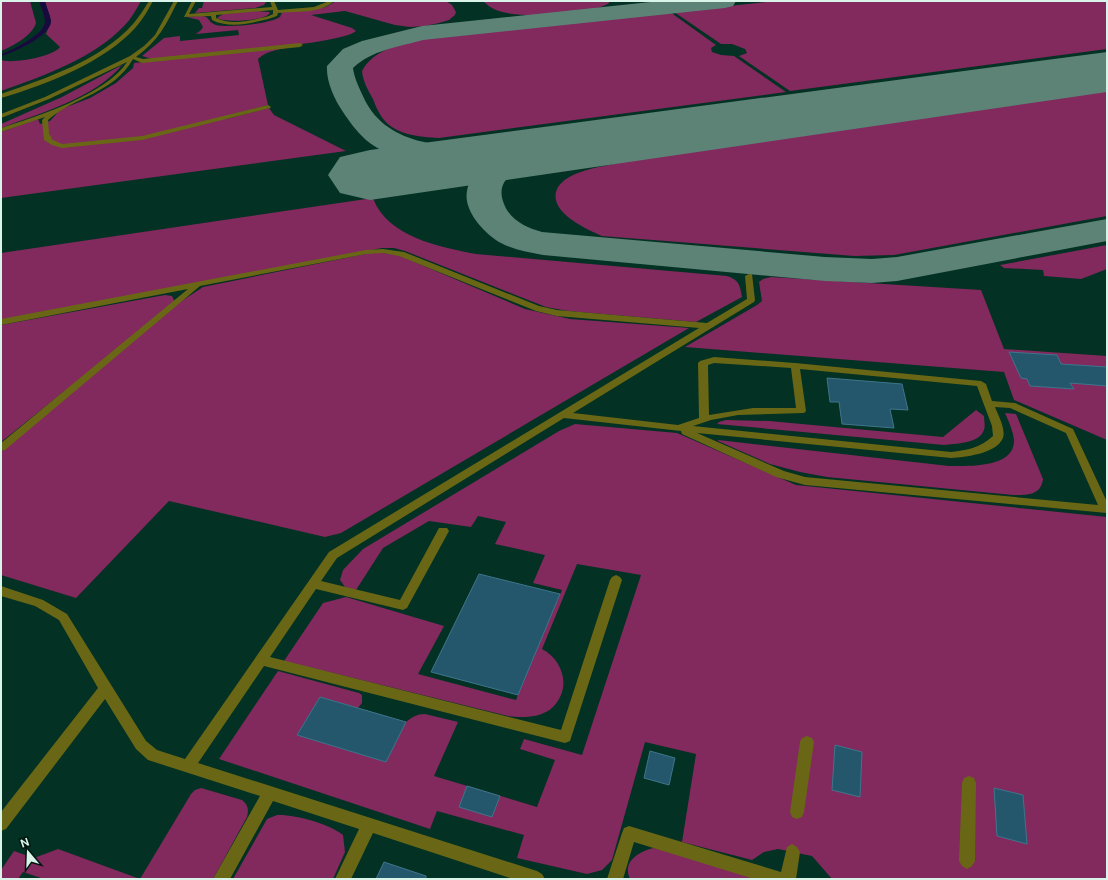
<svg xmlns="http://www.w3.org/2000/svg" width="1108" height="880" viewBox="0 0 1108 880" font-family="'Public Sans',sans-serif">
  <style>
    .green { fill: #82295d }
    .water { fill: #18093f }
    .lines { fill: none; stroke-linecap: round; stroke-linejoin: round }
    .taxiway { fill: #5c8376; fill-rule: evenodd }
    .runway { fill: #5c8376; fill-rule: evenodd }
    .building { fill: #24576c; stroke: #3f758c }
    .service { fill: #696715; fill-rule: evenodd }
    .tertiary { fill: #696715; fill-rule: evenodd }
  </style>
  <rect width="100%" height="100%" fill="#033123"/>
  <path class="green" d="M1,1H30L36,23C32,36 13,46 1,51Z
    M45,1H141C136,10 131,19 124,26C94,58 41,77 1,91V60C12,64 53,57 60,47L46,34L51,21Z
    M204,1H266V2L264,5L255,8L195,13L199,8H202Z
    M336,1H446L452,5L456,12L455,15L449,20L439,23L425,26L410,27L395,25L345,11L311,15L352,28L356,31C342,45 182,56 152,59L142,56L164,38L180,36V41L239,35L238,30L196,34L201,30L203,27L199,20L187,17C193,17 201,15 206,17C210,20 210,23 216,25C229,28 269,24 280,17L282,12L326,7Z
    M483,1H609V3C590,16 517,19 496,10C491,8 487,5 483,1Z
    M775,1H1107V49L790,91L739,56L747,53L745,49L732,44H721L674,12Z
    M257,11L269,12L270,13C265,21 224,23 217,18L223,14Z
    M670,12L716,45L711,48L712,52L721,55L734,56L786,92L439,138C419,137 393,135 381,116C378,111 375,105 373,99C368,90 363,82 362,71C373,50 400,44 421,39Z
    M295,46C283,49 267,50 258,59L268,105L223,117L226,119L269,108L274,115L346,151L1,198V132L38,119L40,124L50,121L58,112L64,108L90,98L116,83L133,68L134,63Z
    M122,65C95,98 40,113 1,128V124L62,97Z
    M1107,91V216L894,255L854,256L602,236C586,229 545,211 558,187C565,176 582,171 594,168C656,154 720,148 783,138C891,123 999,107 1107,91Z
    M373,198C387,237 440,247 476,254L727,276C739,280 740,285 742,297L696,322L568,311L546,307L405,251L394,248H382L1,320V253Z
    M1107,245V269L1081,279L1044,276L1043,270L1004,268L1000,265Z
    M375,252L398,255L525,309L570,319L689,328L341,533L325,537L169,501L76,598L1,575V452L174,306L203,287Z
    M771,277L981,290L1004,349L1107,356V440L1014,400L1004,372L685,347L757,305L762,301L759,282L763,279Z
    M165,295L172,296L174,300L172,305L1,442V325Z
    M976,410L984,416C984,421 986,427 983,432C978,443 955,444 944,445L717,424L719,422L726,420L769,421L943,437Z
    M1005,413L1016,414L1043,479C1041,496 1026,495 1013,495L827,477L800,472L770,464L718,441V440L949,466C966,466 1015,469 1014,440C1013,431 1009,422 1005,413Z
    M575,424L677,433L796,485L1107,517V879H832L812,856L778,849L764,852L752,860L682,842L696,754L645,742L612,860L602,870L587,874L517,858L524,835L437,811L430,829L219,759L278,671L359,693L362,695V703L358,708L320,697L297,735L386,762L406,722C412,717 417,714 425,714L458,722L434,776L537,807L555,760L520,749L524,739L582,755L641,575L577,564L542,649C563,660 572,688 553,707C542,718 522,718 508,716L284,661L323,603L346,597L444,626L418,674L516,700L534,653L562,590L533,583L545,555L495,544L506,522L478,516L471,527L429,521L383,548L356,590L345,587L340,580L343,570L363,549L559,431Z
    M201,788L242,800C248,805 249,809 247,817L213,879H44L23,872L18,879H1V870L14,851L34,858L58,849L140,879L191,794L195,790Z
    M277,815C294,814 330,824 343,835L345,852L333,879H233L267,819Z
    M653,848L662,849L757,879H630C622,862 638,852 653,848Z"/>
  <path class="water" d="M39,1H45C46,7 51,16 51,22C50,36 13,53 1,56V54C11,51 45,34 45,22C45,16 41,7 39,1Z"/>
  <g class="lines">
    <path class="taxiway" d="M660,1H736L733,6L725,8L423,40C398,47 372,50 353,68C354,77 358,85 362,94C384,147 444,147 493,147C499,147 506,151 511,150C515,150 519,148 523,147C537,143 547,140 561,143L566,150C564,152 563,156 560,157C555,160 548,160 542,161C521,167 493,177 504,204C510,220 527,228 542,232L825,257L872,259L897,257L1107,219V241L897,281L872,283L825,281L543,255C529,252 514,250 501,243C485,234 463,211 467,191C468,182 475,173 481,167C448,166 392,163 366,140C357,132 349,121 343,112C334,99 326,81 327,66L343,49L362,41L422,26Z"/>
    <path class="runway" d="M1107,52V92L370,200L340,193L328,175L340,157L370,150Z"/>
  </g>
  <path class="building" d="M1009,352L1057,355L1061,364L1107,367V386L1070,383L1074,389L1030,386L1027,379L1021,378Z
    M827,378L902,384L908,410L890,409L894,428L842,424L839,402H830Z
    M479,574L560,594L518,695L431,672Z
    M320,697L406,722L386,762L297,735Z
    M835,745L862,752L860,797L832,790Z
    M650,751L675,758L669,785L644,778Z
    M467,786L500,796L492,817L459,807Z
    M994,788L1023,795L1027,844L997,836Z
    M384,862L426,876V879H376Z"/>
  <g class="lines">
    <path class="service" d="M174,1H178C165,26 160,39 136,57L143,59L300,43L303,45L300,47L142,63L133,59C113,94 75,96 48,120L49,134L52,138L51,139L62,144L142,136L268,105L271,107L270,108L142,140L62,148L52,145L44,140L42,120L45,117L1,132V128C36,117 107,94 127,62L49,99L1,118V114L45,97L130,56L144,46L155,35Z
      M192,1H196L189,14L272,7L270,1H274L278,10L314,7L329,1H334C321,14 295,11 278,13L277,16L271,18C254,23 229,29 212,20L211,16L184,17ZM273,10V14L269,16C254,20 231,26 216,18V15Z
      M383,249L404,252L539,306L557,310L707,323L747,299L745,276L749,274H752L755,300L754,302L573,413L678,425L699,418L698,363L700,361L714,357L795,363L981,381L986,384L992,401L1015,403L1073,429L1107,502V513L805,485L776,477L682,434L681,431L564,418L337,558L321,581L400,600L439,528H447L449,531L407,608L403,610L316,589L270,657L561,730L610,580L612,577L616,575L620,577L622,580L570,741L565,743L264,666L198,763L537,871L542,874L545,879H513L373,833L351,879H335L359,829L273,801L230,879H213L260,796L148,760L136,749L105,699L6,829L1,831V812L98,688L59,620L35,606L1,596V586L43,600L67,614L146,741L157,750L185,759L329,552L699,328L557,316L536,311L399,256L383,253L366,254L200,286L5,450L1,451V443L188,289L1,325V319L366,250ZM714,363L791,368L796,408H753L709,415L708,365ZM800,369L977,386L992,426L993,436C980,448 968,450 951,452L693,426L711,420L738,415L804,413L806,411ZM995,407L1010,408L1066,433L1098,505L805,477L784,471L697,433L951,458C965,457 996,454 1003,438C1006,429 998,415 995,407Z
      M807,736L812,738L814,742L804,812L802,817L797,819L792,817L790,812L800,742L802,738Z
      M969,776L974,778L976,783L975,861L972,866L967,869L962,866L959,861L962,783L964,778Z
      M629,826L781,872L787,847L792,844L797,847L800,852L796,879H754L634,842L623,879H607L622,833L624,828Z"/>
    <path class="tertiary" d="M149,1H153C148,10 143,19 136,27C105,62 46,85 1,98V94C46,78 100,61 133,24C139,17 144,9 149,1Z"/>
  </g>
  <rect width="1108" height="880" fill="none" stroke="#d9f5e9" stroke-width="4"/>
  <g transform="translate(28 852) rotate(341)" stroke="#01160e" stroke-width="3" paint-order="stroke">
  <path d="M0-3L7 15L0 10L-7 15Z" fill="#d9f5e9"/>
  <text y="-6" font-size="11" font-weight="bold" text-anchor="middle" fill="#d9f5e9">N</text>
  </g>
</svg>
